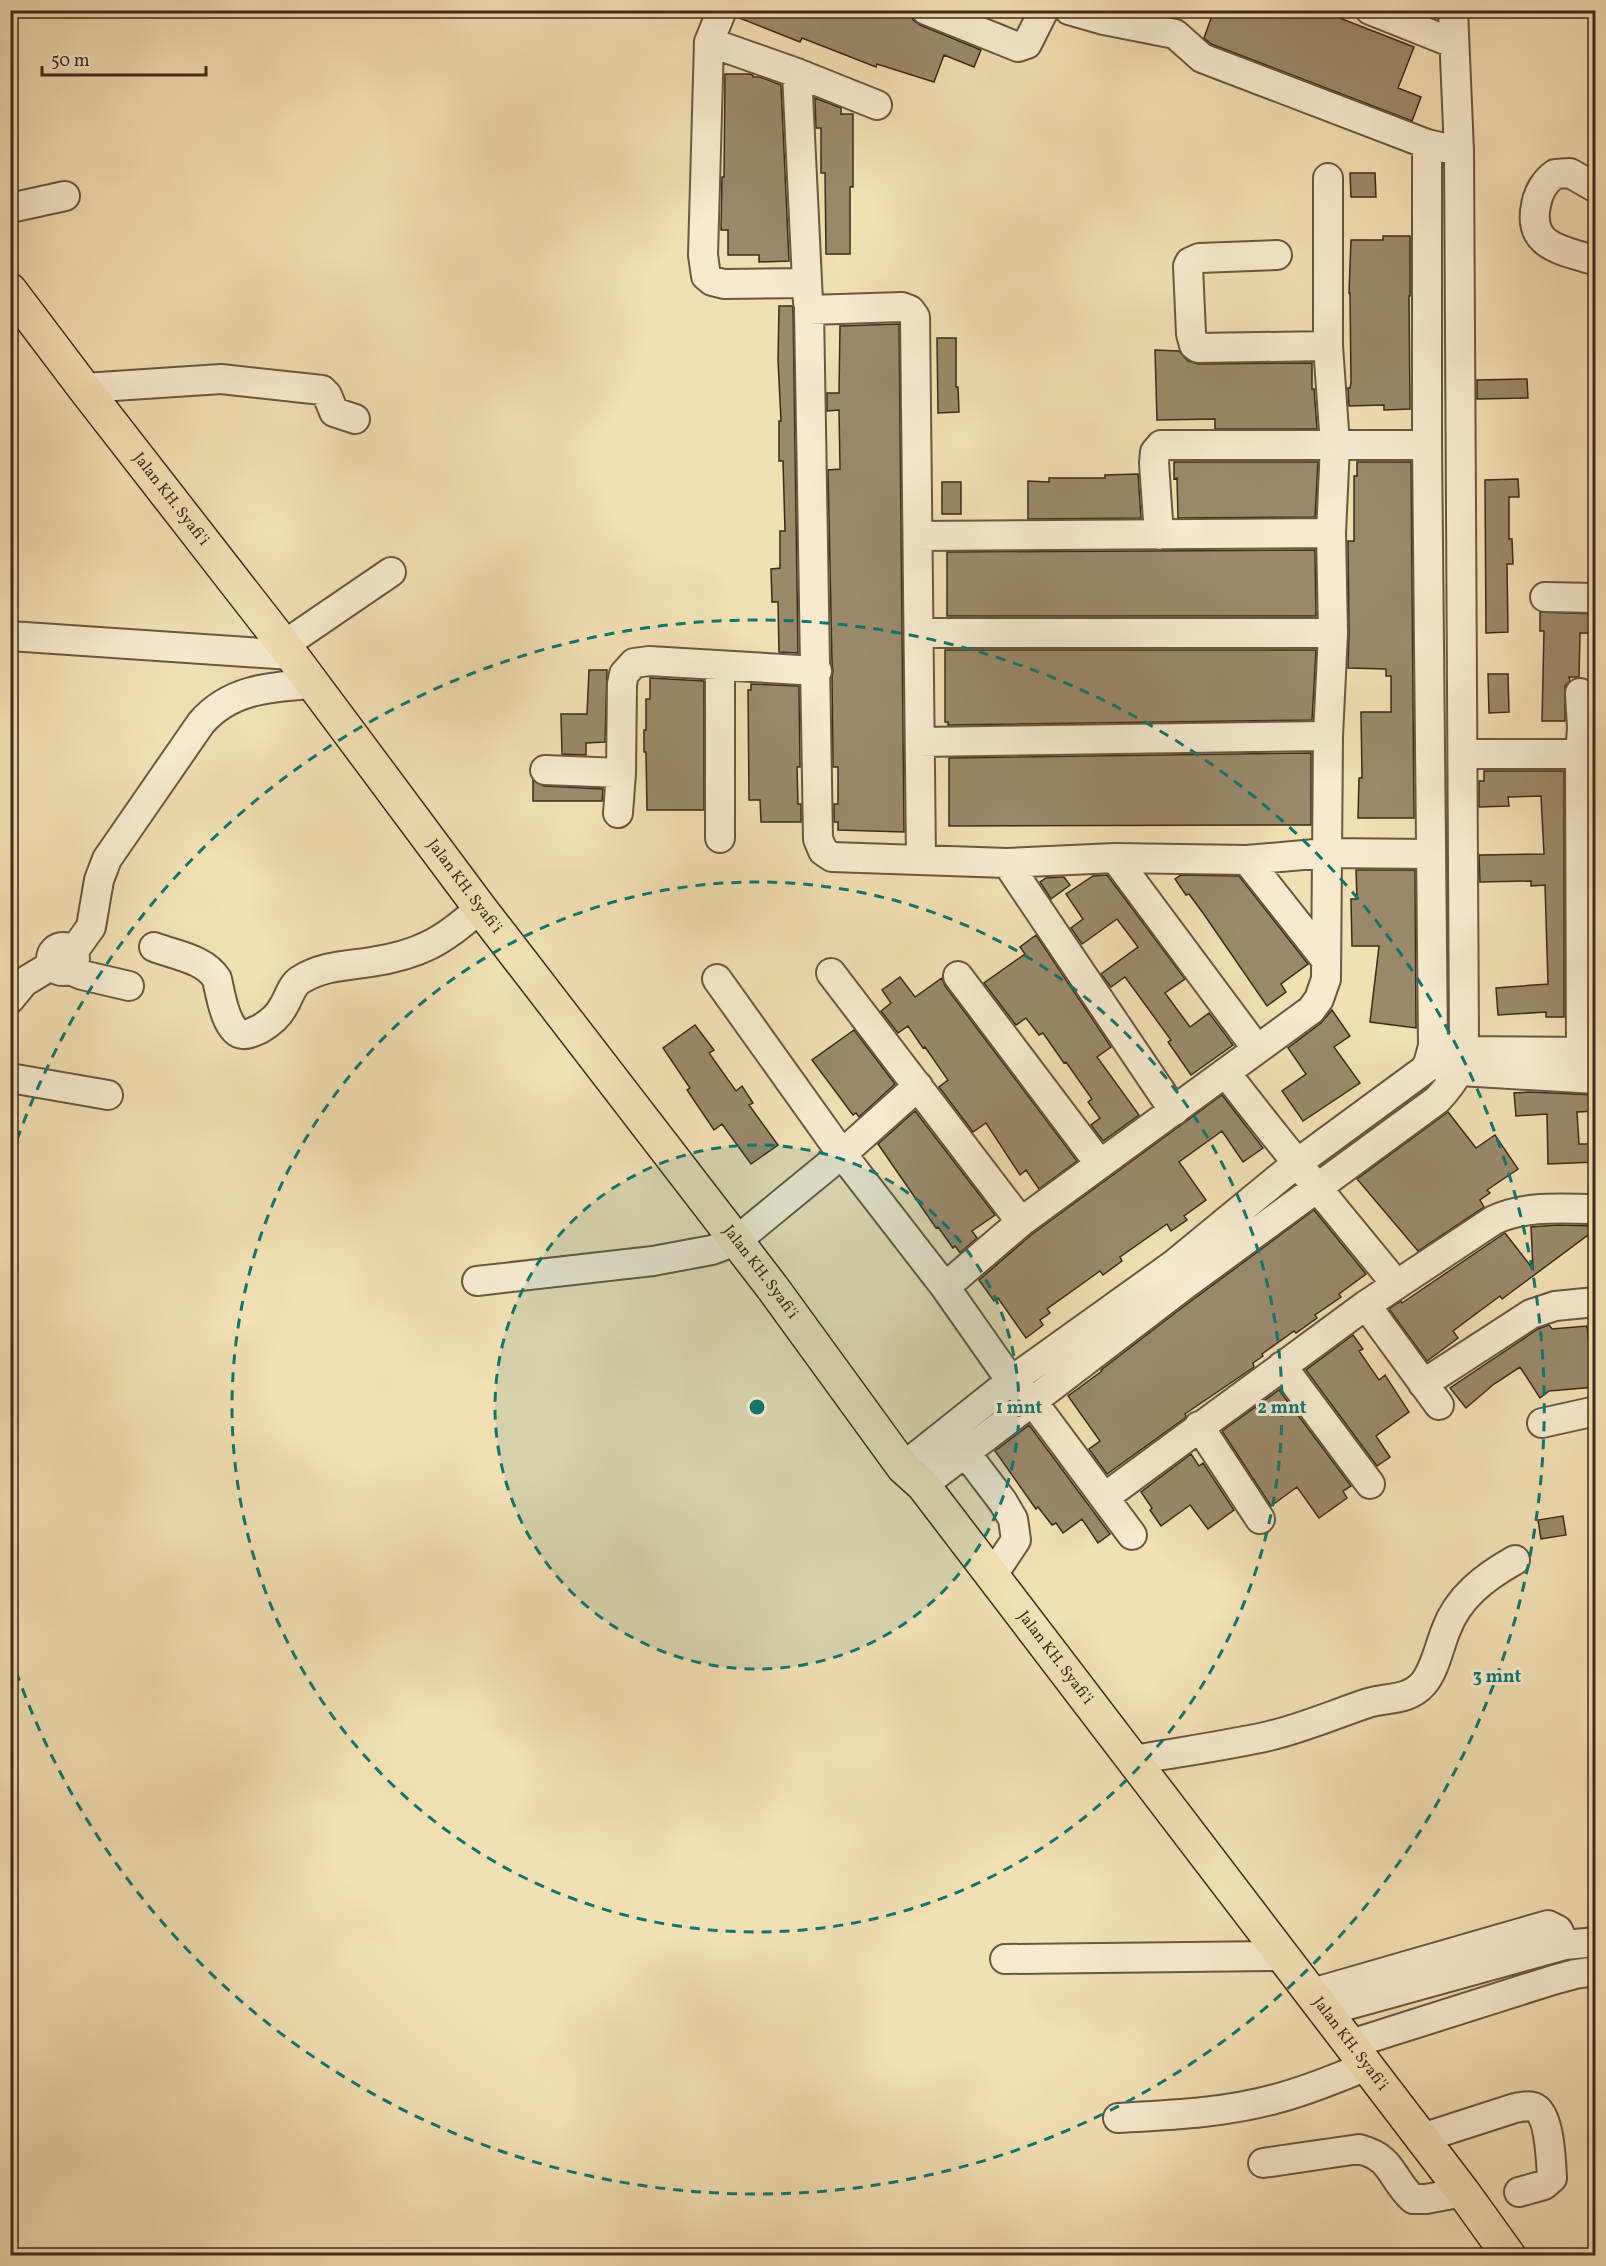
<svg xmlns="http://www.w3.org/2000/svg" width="1606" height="2266" viewBox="0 0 1606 2266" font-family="Vollkorn,serif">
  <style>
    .building { fill: #9b896a; stroke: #3d2b1a; stroke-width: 1.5 }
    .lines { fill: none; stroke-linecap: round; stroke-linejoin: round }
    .minor-casing { stroke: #6a5840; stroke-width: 32 }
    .major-casing { stroke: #3d2b1a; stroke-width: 36 }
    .minor { stroke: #f7eace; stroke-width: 28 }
    .major { stroke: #f2dfb4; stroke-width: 33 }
    .ring { fill: none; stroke: #0f766e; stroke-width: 3; stroke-dasharray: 10 8 }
    .labels { text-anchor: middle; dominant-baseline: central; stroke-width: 6; stroke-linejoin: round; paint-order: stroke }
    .street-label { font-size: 16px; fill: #3d2b1a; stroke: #f7eace }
    .centre { fill: #0f766e; stroke: #f7eace; stroke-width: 3 }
    .ring-label { font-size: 18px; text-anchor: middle; font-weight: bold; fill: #0f766e; stroke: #f7eace; stroke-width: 6; stroke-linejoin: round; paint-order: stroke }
  </style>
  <rect width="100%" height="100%" fill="#f2dfb4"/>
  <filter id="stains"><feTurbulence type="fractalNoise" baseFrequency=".00333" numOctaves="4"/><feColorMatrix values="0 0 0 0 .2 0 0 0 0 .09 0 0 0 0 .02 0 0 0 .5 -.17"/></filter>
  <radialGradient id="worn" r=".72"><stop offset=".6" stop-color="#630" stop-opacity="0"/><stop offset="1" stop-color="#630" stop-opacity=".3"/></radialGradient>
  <path class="building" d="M738,10H910L913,20L920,25L981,50L974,67L944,55L934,82L877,64L876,67L802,38L800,42L737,17Z
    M1214,10H1319L1414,47L1398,88L1421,97L1412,121L1211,44L1204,38Z
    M725,74H749L753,75V77H760L781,85L789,261L759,262V255H728V230H721L722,177H724Z
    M815,98L841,108V114H853V187H850V254H826L825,173H821V128H816Z
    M1350,173H1375L1376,197H1351Z
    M1383,236H1410V296H1409L1410,409L1384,410V405L1349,406L1348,388H1350L1351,382L1350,293H1349L1351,240H1383Z
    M779,306H792L793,308L798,653L779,652L778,602H772L771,569L780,568V531H785L783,461H779V421H781L778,360Z
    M899,324L904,832L838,830V822H834V804H838V767H833L832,677L833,671L832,663L828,470L840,469L839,410L827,411V393H839L840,326Z
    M937,338H956V387H958L959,412L938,413Z
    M1155,350L1179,351L1188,361L1198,364L1312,363V389H1314L1317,429H1215V419L1157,420Z
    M1527,379L1528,398L1477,399V380Z
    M1174,462H1318L1315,517L1178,518L1177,478L1174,479Z
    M1357,462H1411L1414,818H1358L1359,778H1362L1361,712H1391V676H1386V669L1348,668L1349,633L1348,541H1354V476H1357Z
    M1138,474L1141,518L1028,519V481L1049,482V478H1105V475Z
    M1518,479L1519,497H1509V539H1512L1513,564H1507L1508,632L1486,633L1485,480Z
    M942,482H961V514H942Z
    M1315,550L1316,616H947V552Z
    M1540,612L1596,614V633H1580L1579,677H1569L1570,681L1565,686V721H1542L1544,631H1540Z
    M945,650H1316L1312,720L948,725V722H945Z
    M589,670H607L605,742L586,743V755L562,754L561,714H587Z
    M1488,674H1508L1509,712L1489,713Z
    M650,678L704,681V810H647L646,752H644V730H646V699H650Z
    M751,684L799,686L800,767H797L798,804H801V822H761L760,800H749L748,690H751Z
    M1311,753V825L949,826V758Z
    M1484,771H1564V1017H1546V1012L1498,1015L1496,988L1548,984L1545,885L1531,886V881L1480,882L1479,855L1544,854L1541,796L1508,797L1509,806L1479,807V781H1484Z
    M533,780L544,786L603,789L602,801H533Z
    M1356,870H1415L1416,1028L1370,1022L1379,946H1352L1351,899H1357Z
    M1107,875L1185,979L1165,993L1190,1027L1209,1013L1233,1045L1191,1075L1168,1042L1171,1040L1125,977L1111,987L1101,974L1138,947L1117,919L1082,944L1071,928L1083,919L1066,894L1093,876Z
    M1181,875L1239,876L1308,964L1281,984L1286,992L1267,1006L1203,913L1189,894L1186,895L1175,879Z
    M1064,877L1070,885L1051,899L1040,882L1046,878Z
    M1036,935L1111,1047L1097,1057L1139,1115L1103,1141L1091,1125L1100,1118L1088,1102L1092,1099L1066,1062L1064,1063L1043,1033L1039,1035L1026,1018L1016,1025L984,983L1025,954L1020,947Z
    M900,977L915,997L942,978L945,986L1077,1161L1039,1189L1026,1170L1020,1175L986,1123L973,1132L939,1087L948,1080L925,1047L923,1048L908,1026L898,1033L881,1011L891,1003L882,990Z
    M1332,1010L1350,1036L1334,1047L1360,1083L1303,1121L1282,1091L1306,1074L1288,1048L1321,1023Z
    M695,1025L714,1050L709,1053L736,1091L742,1086L753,1103L749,1105L778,1145L751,1164L722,1124L714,1130L687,1090L690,1088L663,1048Z
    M854,1030L895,1084L859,1117L856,1113L853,1115L812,1060Z
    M1529,1092L1596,1095V1111L1577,1112L1579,1144H1596V1162L1548,1164L1547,1114L1516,1116L1514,1093Z
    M1222,1095L1263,1148L1243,1162L1222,1131L1179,1162L1206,1200L1184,1216L1187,1220L1171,1231L1167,1224L1120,1257L1122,1261L1103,1275L1100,1271L1047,1309L1050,1313L1040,1320L1043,1325L1026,1338L998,1298L994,1301L979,1280L1031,1235Z
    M915,1111L995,1215L972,1231L977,1238L960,1253L955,1246L953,1248L938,1227L936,1228L878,1144Z
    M1448,1112L1476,1148L1495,1135L1518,1169L1487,1190L1490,1193L1480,1200L1484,1207L1418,1251L1357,1179Z
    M1314,1210L1366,1274L1339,1294L1341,1297L1315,1315L1317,1318L1296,1333L1294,1331L1262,1354L1263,1356L1253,1363L1254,1367L1185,1414L1186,1416L1185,1418L1107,1474L1089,1449L1100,1441L1068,1396L1102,1371L1101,1370L1179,1310Z
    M1557,1225L1596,1226V1229L1502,1299L1500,1296L1453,1331L1458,1338L1427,1361L1389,1309L1401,1301L1402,1303L1505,1233L1533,1269L1531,1227Z
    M1549,1325L1552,1329L1587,1326L1589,1345L1596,1344V1387L1549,1391L1540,1398L1520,1367L1494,1384L1466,1408L1450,1388L1538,1329Z
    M1353,1335L1363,1349L1359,1351L1379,1380L1385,1375L1409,1412L1376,1436L1390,1457L1377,1466L1306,1370Z
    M1279,1390L1351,1486L1343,1491L1347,1498L1319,1518L1297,1487L1271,1506L1222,1431Z
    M1029,1425L1110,1534L1098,1543L1082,1519L1063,1533L1056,1523L1052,1525L1038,1507L1036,1509L995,1451Z
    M1191,1454L1199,1466L1203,1463L1234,1510L1208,1529L1190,1505L1161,1526L1150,1510L1152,1508L1141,1492Z
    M1563,1516L1566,1535L1541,1539L1538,1520Z"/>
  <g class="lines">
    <defs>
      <path id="minor" d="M722,10L709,42L703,255L706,276L712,281L724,284L807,283
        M926,10L1018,47L1027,44L1044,10
        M1069,10L1104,20L1175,34L1202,58L1427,144L1445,148
        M1370,10L1453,43
        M709,42L797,73L877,105
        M797,73L808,302
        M1596,188L1570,173L1555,174C1545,181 1538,193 1536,205C1527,248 1564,250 1596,261
        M10,208L65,196
        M1277,255L1199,258L1190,262L1188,266L1191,334L1194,345L1198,348L1328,346
        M84,388L221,379L322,390L327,395L334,412L355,419
        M1159,535L1154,463L1155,452L1161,445H1427
        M919,536L1331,533
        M1545,597L1596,598
        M920,633H1333
        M10,636L291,655
        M284,645L391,572
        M720,666V838
        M1580,693L1582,728L1580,754L1581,1052
        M920,742L1328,736
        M1463,754H1580
        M545,770L621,773
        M618,813L621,773L622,684L624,674L634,663L649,661L817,671
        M1115,858L1257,1049
        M921,859L915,317L910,310L902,307L809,310L818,839L823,851L832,857L1007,863L1115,858L1247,860L1326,853L1430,854
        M1247,860L1326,960
        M1007,863L1174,1111
        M51 959a12 12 0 1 1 24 0a12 12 0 1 1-24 0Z
        M154,947C175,955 205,959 217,979C220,992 226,1033 243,1034C248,1035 255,1031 260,1029C270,1023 278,1017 283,1007C289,998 291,986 300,980C322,966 345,966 371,962C419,955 444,941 480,908
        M73,952L91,927L99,880L107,859L201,723C230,689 270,687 312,684
        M70,970L82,975L129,986
        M831,973L1021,1222
        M958,976L1099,1163
        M717,979L842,1154L945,1287L1011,1381L1033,1402L1132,1535
        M10,999L24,982L52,965
        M1444,1048L1463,1051L1596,1052
        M1442,1067L1460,1071L1596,1079
        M1226,1073C1281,1145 1339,1214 1396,1284
        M10,1078L108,1095
        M477,1281L653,1261L712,1250L736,1241L842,1154L918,1086
        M945,1287L1021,1222L1311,1010L1319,999L1326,979L1328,736L1333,633L1331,533L1335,445L1328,346V178
        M1366,1305L1439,1405
        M1282,1366L1370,1484
        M1423,1384L1531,1314L1555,1306L1596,1302
        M1542,1423L1596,1411
        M1199,1426L1260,1519
        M952,1439L965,1452L1003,1502L1013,1519L1016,1540L992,1576
        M903,1467L1011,1381L1173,1265L1296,1164L1424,1070L1428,1064L1433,1046L1427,445V144
        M923,1485L1186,1284L1437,1100C1456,1080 1461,1070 1464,1043L1459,151L1453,10
        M1105,1497L1366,1305L1494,1220C1526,1205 1561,1209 1596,1209
        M1134,1760C1179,1752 1224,1746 1269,1736C1303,1728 1335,1714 1368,1703C1387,1697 1408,1701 1423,1684C1435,1670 1439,1647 1446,1630C1458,1597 1485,1577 1515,1560
        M1005,1959L1283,1956
        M1312,1993L1548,1925L1558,1930L1565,1945
        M1326,2011L1565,1945L1596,1942
        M1351,2044L1553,1980L1575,1974L1596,1971
        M1118,2118C1171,2115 1224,2113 1275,2099C1307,2091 1337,2078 1367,2066
        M1422,2138L1515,2108C1522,2107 1531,2104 1537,2109C1550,2120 1551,2162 1552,2178L1544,2185L1519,2192
        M1263,2163L1359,2149C1394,2158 1390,2178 1413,2199H1426L1463,2192"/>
      <g id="major">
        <path id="s1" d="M10,290L84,388L284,645L480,908L772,1287L903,1467L923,1485L1463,2192L1509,2256"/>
      </g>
    </defs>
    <use href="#minor" class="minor-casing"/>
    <use href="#major" class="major-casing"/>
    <use href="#minor" class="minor"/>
    <use href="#major" class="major"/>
  </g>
  <circle cx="757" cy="1407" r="262" fill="#0f766e" fill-opacity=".12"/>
  <g class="ring">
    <circle cx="757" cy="1407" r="262"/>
    <circle cx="757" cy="1407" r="525"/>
    <path d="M11 1157A787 787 0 1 1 11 1657"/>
  </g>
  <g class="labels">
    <g class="street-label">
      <text stroke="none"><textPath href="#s1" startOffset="264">Jalan KH. Syafi'i</textPath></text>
      <text stroke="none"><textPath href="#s1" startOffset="750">Jalan KH. Syafi'i</textPath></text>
      <text stroke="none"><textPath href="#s1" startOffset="1236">Jalan KH. Syafi'i</textPath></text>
      <text stroke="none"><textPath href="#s1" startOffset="1722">Jalan KH. Syafi'i</textPath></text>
      <text stroke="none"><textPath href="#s1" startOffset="2208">Jalan KH. Syafi'i</textPath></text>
    </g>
  </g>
  <circle cx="757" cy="1407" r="9" class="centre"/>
  <g class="ring-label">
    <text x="1019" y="1413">1 mnt</text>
    <text x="1282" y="1413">2 mnt</text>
    <text x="1497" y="1682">3 mnt</text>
  </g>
  <rect width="1606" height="2266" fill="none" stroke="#f2dfb4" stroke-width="36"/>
  <rect x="12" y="12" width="1582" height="2242" fill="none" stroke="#3d2b1a" stroke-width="3"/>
  <rect x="18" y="18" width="1570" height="2230" fill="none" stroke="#3d2b1a" stroke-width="1.5"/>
  <path d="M42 66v9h164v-9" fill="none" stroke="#3d2b1a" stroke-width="3"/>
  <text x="51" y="66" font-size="18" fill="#3d2b1a" stroke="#f7eace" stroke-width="4.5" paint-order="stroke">50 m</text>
  <rect width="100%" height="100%" filter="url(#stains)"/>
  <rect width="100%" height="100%" fill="url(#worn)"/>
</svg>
